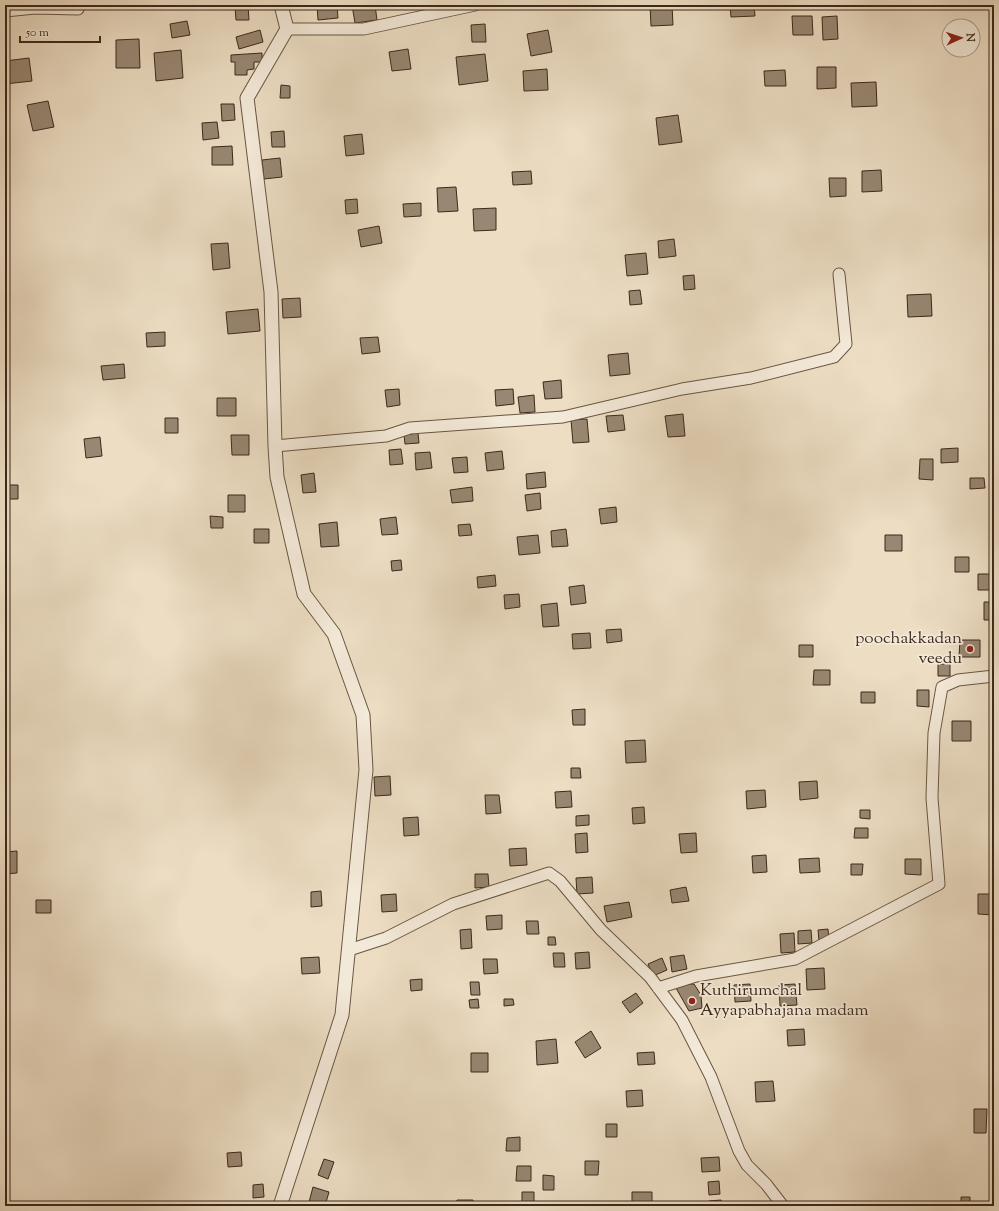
<svg xmlns="http://www.w3.org/2000/svg" width="999" height="1211" viewBox="0 0 999 1211" font-family="'Sorts Mill Goudy',serif">
  <style>
    .building { fill: #988772; stroke: #3d291a }
    .lines { fill: none; stroke-linecap: round; stroke-linejoin: round }
    .minor-casing { stroke: #695644; stroke-width: 13 }
    .tertiary-casing { stroke: #695644; stroke-width: 15 }
    .minor { stroke: #f3e9d8; stroke-width: 11 }
    .tertiary { stroke: #f3e9d8; stroke-width: 13 }
    .poi-dot { fill: #8f2418; stroke: #f3e9d8; stroke-width: 1.5 }
    .labels { text-anchor: middle; dominant-baseline: central; stroke-width: 3.5; stroke-linejoin: round; paint-order: stroke }
    .poi-label { font-size: 17px; fill: #3d291a; stroke: #f3e9d8; text-anchor: end }
  </style>
  <rect width="100%" height="100%" fill="#ecddc3"/>
  <filter id="stains"><feTurbulence type="fractalNoise" baseFrequency=".005" numOctaves="4"/><feColorMatrix values="0 0 0 0 .2 0 0 0 0 .09 0 0 0 0 .02 0 0 0 .5 -.17"/></filter>
  <radialGradient id="worn" r=".72"><stop offset=".6" stop-color="#630" stop-opacity="0"/><stop offset="1" stop-color="#630" stop-opacity=".3"/></radialGradient>
  <path class="building" d="M317,5H337L338,18L318,20Z
    M352,5H375L377,20L355,23Z
    M650,5H672L673,25L651,26Z
    M730,5H754L755,16L731,17Z
    M248,6L249,20H236L235,7Z
    M792,16H812L813,35H793Z
    M837,16L838,39L823,40L822,17Z
    M187,21L190,35L172,38L170,24Z
    M485,24L486,42H472L471,25Z
    M260,30L263,42L239,49L236,37Z
    M548,30L552,52L531,56L527,34Z
    M139,39L140,68H116V40Z
    M408,49L411,69L392,71L389,52Z
    M181,50L183,78L156,81L154,53Z
    M262,53V62H254V69L247,70V75H235V62H231V55Z
    M485,54L488,81L459,85L456,57Z
    M29,58L32,81L5,84V61Z
    M817,67H836V88L817,89Z
    M547,69L548,90L524,91L523,71Z
    M785,70L786,86H765L764,71Z
    M876,82L877,106L852,107L851,83Z
    M281,85L290,86V98H280Z
    M48,101L54,127L33,131L27,105Z
    M221,104H234L235,120L222,121Z
    M678,115L682,142L659,145L656,118Z
    M217,122L219,138L203,140L202,123Z
    M284,131L285,147H272L271,132Z
    M362,134L364,154L346,156L344,136Z
    M232,146L233,165H212V147Z
    M280,158L282,177L264,179L262,160Z
    M881,170L882,191L862,192V171Z
    M531,171L532,184L513,185L512,172Z
    M829,178H846V196L830,197Z
    M456,187L458,211L438,212L437,188Z
    M357,199L358,213L346,214L345,200Z
    M421,203V216L404,217L403,204Z
    M496,208V230L474,231L473,209Z
    M379,226L382,243L361,247L358,230Z
    M674,239L676,256L659,258L658,241Z
    M228,243L230,268L213,270L211,244Z
    M646,253L648,274L627,276L625,255Z
    M694,275L695,289L684,290L683,276Z
    M640,290L642,304L630,305L629,291Z
    M931,294L932,316L908,317L907,295Z
    M300,298L301,317L283,318L282,299Z
    M258,309L260,331L228,334L226,312Z
    M165,332V346L147,347L146,333Z
    M378,337L380,352L362,354L360,338Z
    M628,353L630,374L610,376L608,355Z
    M124,364L125,378L103,380L101,366Z
    M561,380L562,398L545,399L543,382Z
    M399,389L400,405L387,407L385,390Z
    M513,389L514,404L496,406L495,390Z
    M534,395L535,412L520,413L518,397Z
    M217,398H236V416H217Z
    M683,414L685,436L668,437L665,416Z
    M623,415L625,430L608,432L606,416Z
    M165,418H178V433H165Z
    M587,419L589,442L573,443L571,420Z
    M418,433L419,443L405,444L404,435Z
    M231,435H249V455H232Z
    M100,437L102,456L86,458L84,439Z
    M958,448V462L941,463V449Z
    M401,449L403,464L390,465L389,450Z
    M502,451L504,469L487,471L485,453Z
    M430,452L432,468L416,470L415,453Z
    M467,457L468,472L454,473L452,458Z
    M920,459H933V480L919,479Z
    M545,472L546,487L527,489L526,474Z
    M314,473L316,492L303,493L301,475Z
    M970,478H984L985,488L970,489Z
    M5,485H18V499H5Z
    M472,487L473,501L452,503L450,490Z
    M540,493L541,509L527,511L525,495Z
    M228,495H245V512H228Z
    M616,507L617,522L601,524L599,509Z
    M210,516L223,517V528H211Z
    M396,517L398,534L382,535L380,519Z
    M337,522L339,546L321,547L319,524Z
    M470,524L472,535L459,536L458,525Z
    M254,529H269V543H254Z
    M566,529L568,546L552,547L551,531Z
    M538,535L540,553L519,555L517,537Z
    M885,535H902V551H885Z
    M955,557H969V572H955Z
    M401,560L402,570L392,571L391,561Z
    M978,574H991V590H978Z
    M495,575L496,586L478,588L477,577Z
    M584,585L586,603L571,605L569,587Z
    M519,594L520,607L505,609L504,595Z
    M984,602H994V620H984Z
    M557,603L559,626L543,627L541,605Z
    M621,629L622,641L607,643L606,630Z
    M590,633L591,648L573,649L572,634Z
    M960,640H980V657H959Z
    M799,645H813V657H799Z
    M938,664H950V676H938Z
    M814,670H830V685H813Z
    M917,690H929V707L917,706Z
    M861,692H875V703H861Z
    M585,709V725H573L572,710Z
    M952,721H971V741H952Z
    M645,740L646,762L626,763L625,741Z
    M571,768H580L581,778H571Z
    M390,776L391,795L375,796L374,777Z
    M817,781L818,798L800,800L799,782Z
    M765,790L766,807L747,809L746,791Z
    M571,791L572,807L556,808L555,792Z
    M485,795H499L501,813L486,814Z
    M644,807L645,823L633,824L632,808Z
    M860,810H870V819L860,818Z
    M589,815V825L576,826V816Z
    M418,817L419,835L404,836L403,818Z
    M855,828H868V838H854Z
    M587,833L588,852L576,853L575,834Z
    M696,833L697,852L681,853L679,834Z
    M526,848L527,865L510,866L509,849Z
    M17,851V873L5,874V852Z
    M766,855L767,872L753,873L752,856Z
    M819,858L820,872L800,873L799,859Z
    M905,859H921V875L905,874Z
    M851,864H863L862,875H851Z
    M475,874H488L489,887L475,888Z
    M592,877L593,893L577,894L576,878Z
    M686,887L689,901L672,903L670,890Z
    M321,891L322,906L311,907V892Z
    M396,894L397,911L382,912L381,895Z
    M978,894H994V915L978,914Z
    M36,900H51V913H36Z
    M629,902L632,917L607,922L604,906Z
    M502,915V929L487,930L486,916Z
    M526,921H538L539,934H527Z
    M471,929L472,948L461,949L460,930Z
    M828,929L829,941H819L818,930Z
    M811,930L812,943L798,944V931Z
    M794,933L795,952L781,953L780,934Z
    M548,937H555L556,945H548Z
    M589,952L590,968L576,969L575,953Z
    M553,953H564L565,967H554Z
    M684,955L687,969L672,972L670,957Z
    M319,957L320,973L302,974L301,958Z
    M662,958L667,970L653,976L648,964Z
    M483,959H497L498,973L484,974Z
    M824,968L825,989L807,990L806,969Z
    M422,979V990L411,991L410,980Z
    M470,982H479L480,995H471Z
    M685,984H694L701,995L702,1008L689,1011L676,988Z
    M750,984L751,1001L735,1002L734,985Z
    M795,984L797,1005L780,1006L779,985Z
    M636,993L643,1003L630,1013L622,1002Z
    M478,999L479,1008H470L469,1000Z
    M504,999H513L514,1005L504,1006Z
    M804,1029L805,1045L788,1046L787,1030Z
    M591,1031L601,1048L585,1058L575,1042Z
    M556,1039L558,1063L537,1065L536,1041Z
    M654,1052L655,1064L638,1065L637,1053Z
    M471,1053H488V1072H471Z
    M773,1081L775,1101L756,1102L755,1082Z
    M642,1090L643,1106L627,1107L626,1091Z
    M974,1109H987L986,1133H974Z
    M606,1124H617V1137H606Z
    M520,1137V1151H506L507,1138Z
    M241,1152L242,1166L228,1167L227,1153Z
    M719,1157L720,1171L702,1172L701,1158Z
    M324,1159L334,1162L328,1179L318,1175Z
    M585,1161H599L598,1175H585Z
    M517,1166H531V1181H516Z
    M543,1175L554,1176V1190H543Z
    M719,1181L720,1194L709,1195L708,1182Z
    M263,1184L264,1197L253,1198V1185Z
    M313,1187L329,1192L325,1206H308Z
    M522,1192H534V1206H522Z
    M632,1192H652V1206H632Z
    M961,1197H970V1206H961Z
    M457,1200H473L472,1206H457Z
    M721,1200V1206H710L709,1201Z"/>
  <g class="lines">
    <defs>
      <path id="minor" d="M5,11L35,8L78,9
        M287,29H364L475,5
        M275,446L386,436L410,428L563,417L682,389L751,378L834,357L846,344L839,274
        M349,950L386,938L453,904L549,873L560,881L601,930L650,977L682,1020L711,1077L739,1151L747,1165L766,1184L783,1206
        M658,988L696,976L795,959L939,884L932,798L934,733L942,687L958,680L994,676"/>
      <path id="tertiary" d="M280,1206L342,1015L366,770L363,715L334,634L304,594L277,477L275,446L271,292L247,98L287,29L281,5"/>
    </defs>
    <use href="#minor" class="minor-casing"/>
    <use href="#tertiary" class="tertiary-casing"/>
    <use href="#minor" class="minor"/>
    <use href="#tertiary" class="tertiary"/>
  </g>
  <g class="poi-dot">
    <circle cx="970" cy="649" r="4"/>
    <circle cx="692" cy="1001" r="4"/>
  </g>
  <g class="labels">
    <g class="poi-label">
      <text x="962" y="639">poochakkadan<tspan x="962" dy="20">veedu</tspan></text>
      <text x="700" y="991" text-anchor="start">Kuthirumchal<tspan x="700" dy="20">Ayyapabhajana madam</tspan></text>
    </g>
  </g>
  <rect width="999" height="1211" fill="none" stroke="#ecddc3" stroke-width="20"/>
  <rect x="6" y="6" width="987" height="1199" fill="none" stroke="#3d291a" stroke-width="2"/>
  <rect x="10" y="10" width="979" height="1191" fill="none" stroke="#3d291a"/>
  <g transform="translate(961 38) rotate(87)"><circle r="19" fill="#f3e9d8" stroke="#aa9c8c"/>
  <path d="M0-3L7 15L0 10L-7 15Z" fill="#8f2418"/>
  <text y="-6" font-size="11" font-weight="bold" text-anchor="middle" fill="#3d291a">N</text>
  </g>
  <path d="M20 36v6h80v-6" fill="none" stroke="#3d291a" stroke-width="2"/>
  <text x="26" y="36" font-size="12" fill="#3d291a" stroke="#f3e9d8" stroke-width="3" paint-order="stroke">50 m</text>
  <rect width="100%" height="100%" filter="url(#stains)"/>
  <rect width="100%" height="100%" fill="url(#worn)"/>
</svg>
